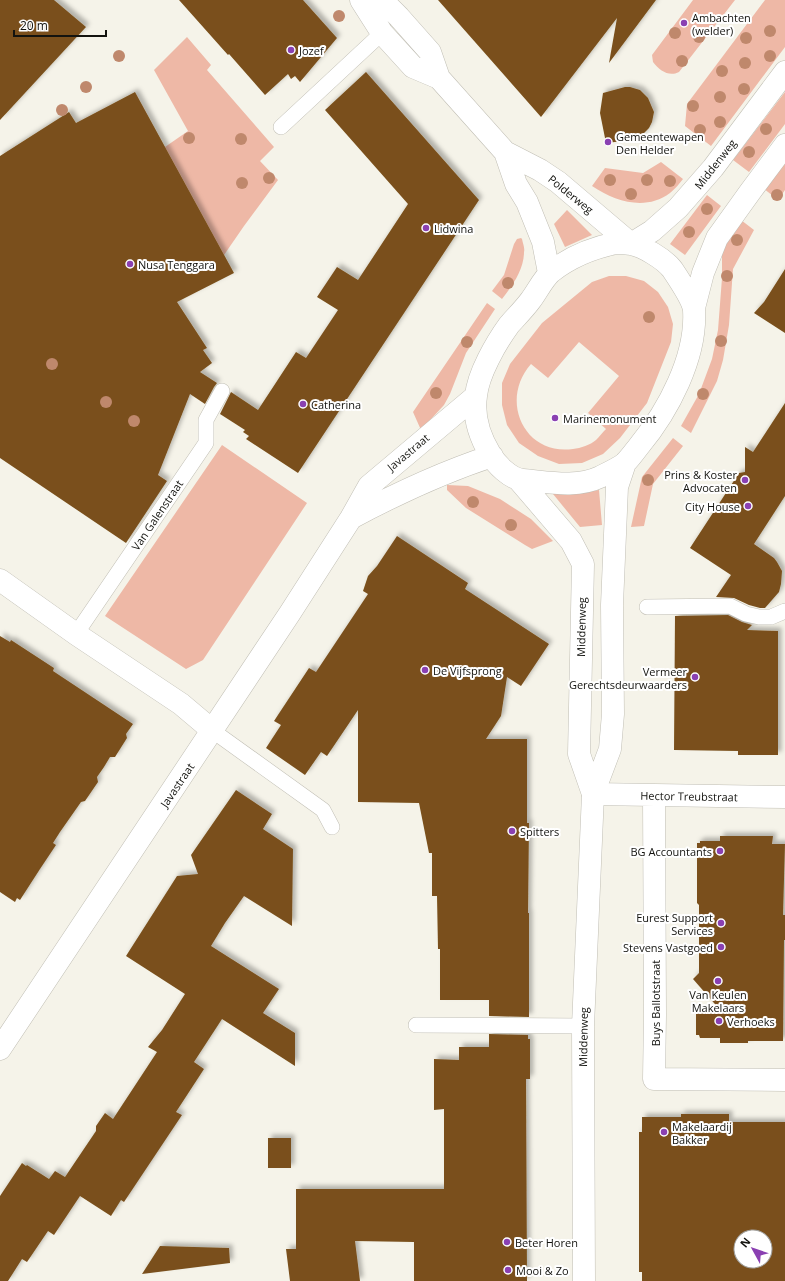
<svg xmlns="http://www.w3.org/2000/svg" width="785" height="1281" viewBox="0 0 785 1281" font-family="'Open Sans',sans-serif">
  <style>
    .green { fill: #eeb8a6; fill-rule: evenodd }
    .building { fill: #7a501b; fill-rule: evenodd; filter: url(#shadow) }
    .lines { fill: none; stroke-linecap: round; stroke-linejoin: round }
    .lane-casing { stroke: #c0beb4; stroke-width: 16 }
    .street-casing { stroke: #c0beb4; stroke-width: 23 }
    .secondary-casing { stroke: #c0beb4; stroke-width: 23 }
    .lane { stroke: #fff; stroke-width: 15 }
    .street { stroke: #fff; stroke-width: 22 }
    .secondary { stroke: #fff; stroke-width: 22 }
    .tree { fill: #bf886c }
    .poi-dot { fill: #8a40b2; stroke: #fff; stroke-width: 1.5 }
    .labels { text-anchor: middle; dominant-baseline: central; stroke-width: 4; stroke-linejoin: round; paint-order: stroke }
    .poi-label { font-size: 11px; fill: #13130f; stroke: #fff; text-anchor: start }
    .street-label { font-size: 11px; fill: #13130f; stroke: #fff }
  </style>
  <defs>
    <filter id="shadow"><feDropShadow dx="3.5" dy="-3.5" stdDeviation="2" flood-color="#0004"/></filter>
  </defs>
  <rect width="100%" height="100%" fill="#f5f3e9"/>
  <path class="green" d="M693,0H735L679,72C669,77 660,71 653,62L652,55Z
    M765,0H785V47L711,146L685,126L687,104Z
    M187,37L211,65L207,70L274,147L260,161L278,180L244,226L224,255L165,147L188,131L154,70Z
    M785,92V124L749,172L733,160Z
    M785,160V190L778,200L763,188Z
    M661,162L683,179C679,184 675,189 670,193C646,211 616,202 592,186L605,168L643,173Z
    M707,195L721,206L685,255L670,244Z
    M567,210L592,235L565,247L554,224Z
    M741,220L754,230L733,269L729,325L723,360L717,381L691,433L681,426L699,394L712,359L718,330L722,278V250Z
    M521,238L522,239C523,244 525,248 524,252C524,270 512,286 502,299L492,291L504,275L514,244L517,239Z
    M609,276H626L644,281L658,292L668,307L673,324L671,342L647,403L620,438L603,454L582,463L559,464L538,456L519,443L507,425L502,405V383L510,364L542,323L592,282ZM579,342L619,376L588,413L606,429C603,432 599,437 596,440C590,445 581,448 573,449C524,456 499,400 531,364L548,378Z
    M487,303L495,309L466,353L450,394L444,405L421,430L413,412Z
    M673,438L683,446L653,484L644,526L631,527L642,477Z
    M222,445L307,503L203,660L186,669L105,616Z
    M447,485L468,486L500,499L531,519L553,541L532,549L525,545L466,508L447,490Z
    M599,490L602,525L580,527L553,494Z"/>
  <path class="building" d="M0,0H54L86,27L0,120Z
    M179,0H303L337,38L300,82L295,76L291,79L288,74L265,95L229,54L228,55Z
    M438,0H656L609,63L617,18L541,117Z
    M366,72L479,200L298,473L246,439L249,436L243,432L245,430L220,414L231,392L258,410L296,352L306,358L338,310L317,297L337,267L358,280L408,204L325,110Z
    M625,87H630L640,90L648,98L654,112L652,122L649,128L640,137L632,140L606,143L600,113L603,93Z
    M135,92L234,273L177,302L207,348L203,350L212,363L200,372L217,383L214,387L205,404L190,394L158,475L167,481L126,543L0,458V156L69,112L76,123Z
    M785,269V333L754,313L764,302Z
    M785,403V496L754,544L774,558L777,562L782,571L781,584L779,592L765,608H760L749,605L734,598L716,597L731,575L690,548L739,473L745,472V447L753,452Z
    M397,536L468,583L465,589L549,644L521,686L507,677L501,716L486,739H527V823H529L528,913H529V1017L489,1016V1000H440V949H438L437,896H432V853H429L419,803L358,802V710L327,756L321,752L305,775L266,748L281,725L274,721L309,668L316,672L368,594L363,591L368,576L377,566Z
    M728,615L742,622L752,625L747,630L778,631V755H738V751L674,750L675,616Z
    M0,636L10,642L11,640L54,668L53,671L133,724L126,734L127,738L115,757H110L104,767L97,777L98,782L85,801L81,802L60,832L53,843L56,845L40,869L20,900L17,898L15,902L0,892Z
    M236,790L272,814L263,829L293,849L292,926L244,896L225,923L211,946L279,989L263,1013L295,1033V1066L222,1019L194,1062L204,1069L176,1112L182,1115L124,1202L121,1200L111,1216L80,1196L54,1235L48,1231L27,1262L22,1259L8,1281H0V1196L22,1163L26,1166L27,1165L49,1179L55,1171L65,1177L96,1131V1126L105,1113L113,1119L157,1052L148,1047L162,1030L185,994L126,956L177,876L198,874L191,855Z
    M720,836H773L772,844H785L783,915H785V940H784L783,1041H748V1043H720V1038H700L699,1035H696V1013L721,1011L693,979L699,973V905L697,903V843H700V841H720Z
    M489,1034L528,1035V1039H530V1079H526L527,1281H414V1242L355,1241L360,1281H290L286,1249H296V1189H444V1109L434,1110V1059L459,1060V1047H489Z
    M681,1114H729V1122H785V1281H642V1272H639V1132H642V1117H681ZM741,1237H765V1261H741Z
    M268,1138H291V1168H268Z
    M160,1246L229,1248L230,1263L142,1274Z"/>
  <g class="lines">
    <defs>
      <path id="lane" d="M281,127L382,33
        M647,607L730,606L746,614L759,617H771L785,611
        M76,634L206,443V420L222,391
        M213,731L323,810L332,827
        M416,1025L583,1026"/>
      <path id="street" d="M0,580L76,634L181,704L213,731
        M593,794L785,797
        M654,796L655,1015L654,1079L785,1080"/>
      <path id="secondary" d="M361,0L382,33L413,67L439,78
        M382,0L399,17L430,52L439,78L505,152L540,170L558,182L631,244
        M505,152L516,184L527,202L543,242L549,273
        M616,243C620,243 625,243 630,244C643,246 664,259 672,269C678,278 693,300 694,310C697,357 668,411 639,446C635,451 630,458 625,463C619,468 608,473 600,477C577,488 548,482 523,480C510,479 496,464 490,454C480,437 473,416 476,396C478,374 496,343 509,325C516,317 524,309 530,301C537,292 543,279 551,272C570,257 592,248 616,243Z
        M631,244L652,231L678,208L713,168L785,72
        M694,308L703,273L717,238L750,192L785,145
        M518,479L571,541L583,564L579,754L593,794
        M351,518C396,494 443,472 492,456
        M0,1049L290,613L351,518L369,486L476,396
        M584,1281L583,1026L593,794L610,749L613,714L612,605L617,487L625,463"/>
    </defs>
    <use href="#lane" class="lane-casing"/>
    <use href="#street" class="street-casing"/>
    <use href="#secondary" class="secondary-casing"/>
    <use href="#lane" class="lane"/>
    <use href="#street" class="street"/>
    <use href="#secondary" class="secondary"/>
  </g>
  <g class="tree">
    <circle cx="339" cy="16" r="6"/>
    <circle cx="770" cy="31" r="6"/>
    <circle cx="675" cy="33" r="6"/>
    <circle cx="699" cy="37" r="6"/>
    <circle cx="746" cy="38" r="6"/>
    <circle cx="119" cy="56" r="6"/>
    <circle cx="770" cy="56" r="6"/>
    <circle cx="682" cy="61" r="6"/>
    <circle cx="745" cy="63" r="6"/>
    <circle cx="722" cy="71" r="6"/>
    <circle cx="86" cy="87" r="6"/>
    <circle cx="744" cy="89" r="6"/>
    <circle cx="720" cy="97" r="6"/>
    <circle cx="693" cy="106" r="6"/>
    <circle cx="62" cy="110" r="6"/>
    <circle cx="720" cy="122" r="6"/>
    <circle cx="766" cy="129" r="6"/>
    <circle cx="700" cy="130" r="6"/>
    <circle cx="189" cy="138" r="6"/>
    <circle cx="241" cy="139" r="6"/>
    <circle cx="749" cy="152" r="6"/>
    <circle cx="269" cy="178" r="6"/>
    <circle cx="610" cy="180" r="6"/>
    <circle cx="647" cy="180" r="6"/>
    <circle cx="670" cy="181" r="6"/>
    <circle cx="242" cy="183" r="6"/>
    <circle cx="631" cy="194" r="6"/>
    <circle cx="777" cy="195" r="6"/>
    <circle cx="707" cy="209" r="6"/>
    <circle cx="689" cy="232" r="6"/>
    <circle cx="737" cy="240" r="6"/>
    <circle cx="727" cy="276" r="6"/>
    <circle cx="508" cy="283" r="6"/>
    <circle cx="649" cy="317" r="6"/>
    <circle cx="721" cy="341" r="6"/>
    <circle cx="467" cy="342" r="6"/>
    <circle cx="52" cy="364" r="6"/>
    <circle cx="436" cy="393" r="6"/>
    <circle cx="703" cy="394" r="6"/>
    <circle cx="106" cy="402" r="6"/>
    <circle cx="134" cy="421" r="6"/>
    <circle cx="648" cy="480" r="6"/>
    <circle cx="473" cy="502" r="6"/>
    <circle cx="511" cy="525" r="6"/>
  </g>
  <g class="poi-dot">
    <circle cx="684" cy="23" r="4"/>
    <circle cx="291" cy="50" r="4"/>
    <circle cx="608" cy="142" r="4"/>
    <circle cx="426" cy="228" r="4"/>
    <circle cx="130" cy="264" r="4"/>
    <circle cx="303" cy="404" r="4"/>
    <circle cx="555" cy="418" r="4"/>
    <circle cx="745" cy="480" r="4"/>
    <circle cx="748" cy="506" r="4"/>
    <circle cx="425" cy="670" r="4"/>
    <circle cx="695" cy="677" r="4"/>
    <circle cx="512" cy="831" r="4"/>
    <circle cx="720" cy="851" r="4"/>
    <circle cx="721" cy="923" r="4"/>
    <circle cx="721" cy="947" r="4"/>
    <circle cx="718" cy="981" r="4"/>
    <circle cx="719" cy="1021" r="4"/>
    <circle cx="664" cy="1132" r="4"/>
    <circle cx="507" cy="1242" r="4"/>
    <circle cx="508" cy="1270" r="4"/>
  </g>
  <g class="labels">
    <g class="poi-label">
      <text x="692" y="17">Ambachten<tspan x="692" dy="13">(welder)</tspan></text>
      <text x="299" y="50">Jozef</text>
      <text x="616" y="136">Gemeentewapen<tspan x="616" dy="13">Den Helder</tspan></text>
      <text x="434" y="228">Lidwina</text>
      <text x="138" y="264">Nusa Tenggara</text>
      <text x="311" y="404">Catherina</text>
      <text x="563" y="418">Marinemonument</text>
      <text x="737" y="474" text-anchor="end">Prins &amp; Koster<tspan x="737" dy="13">Advocaten</tspan></text>
      <text x="740" y="506" text-anchor="end">City House</text>
      <text x="433" y="670">De Vijfsprong</text>
      <text x="687" y="671" text-anchor="end">Vermeer<tspan x="687" dy="13">Gerechtsdeurwaarders</tspan></text>
      <text x="520" y="831">Spitters</text>
      <text x="712" y="851" text-anchor="end">BG Accountants</text>
      <text x="713" y="917" text-anchor="end">Eurest Support<tspan x="713" dy="13">Services</tspan></text>
      <text x="713" y="947" text-anchor="end">Stevens Vastgoed</text>
      <text x="718" y="994" text-anchor="middle">Van Keulen<tspan x="718" dy="13">Makelaars</tspan></text>
      <text x="727" y="1021">Verhoeks</text>
      <text x="672" y="1126">Makelaardij<tspan x="672" dy="13">Bakker</tspan></text>
      <text x="515" y="1242">Beter Horen</text>
      <text x="516" y="1270">Mooi &amp; Zo</text>
    </g>
    <g class="street-label">
      <text transform="translate(715 164) rotate(-52)">Middenweg</text>
      <text transform="translate(571 194) rotate(39)">Polderweg</text>
      <text transform="translate(408 452) rotate(-40)">Javastraat</text>
      <text transform="translate(157 515) rotate(-56)">Van Galenstraat</text>
      <text transform="translate(581 627) rotate(-89)">Middenweg</text>
      <text transform="translate(177 785) rotate(-56)">Javastraat</text>
      <text transform="translate(689 796) rotate(1)">Hector Treubstraat</text>
      <text transform="translate(655 1003) rotate(-90)">Buys Ballotstraat</text>
      <text transform="translate(583 1037) rotate(-89)">Middenweg</text>
    </g>
  </g>
  <g transform="translate(753 1249) rotate(310)"><circle r="19" fill="#ffffff" stroke="#a1a19f"/>
  <path d="M0-3L7 15L0 10L-7 15Z" fill="#8a40b2"/>
  <text y="-6" font-size="11" font-weight="bold" text-anchor="middle" fill="#13130f">N</text>
  </g>
  <path d="M14 30v6h92v-6" fill="none" stroke="#13130f" stroke-width="2"/>
  <text x="20" y="30" font-size="12" fill="#13130f" stroke="#ffffff" stroke-width="3" paint-order="stroke">20 m</text>
</svg>
